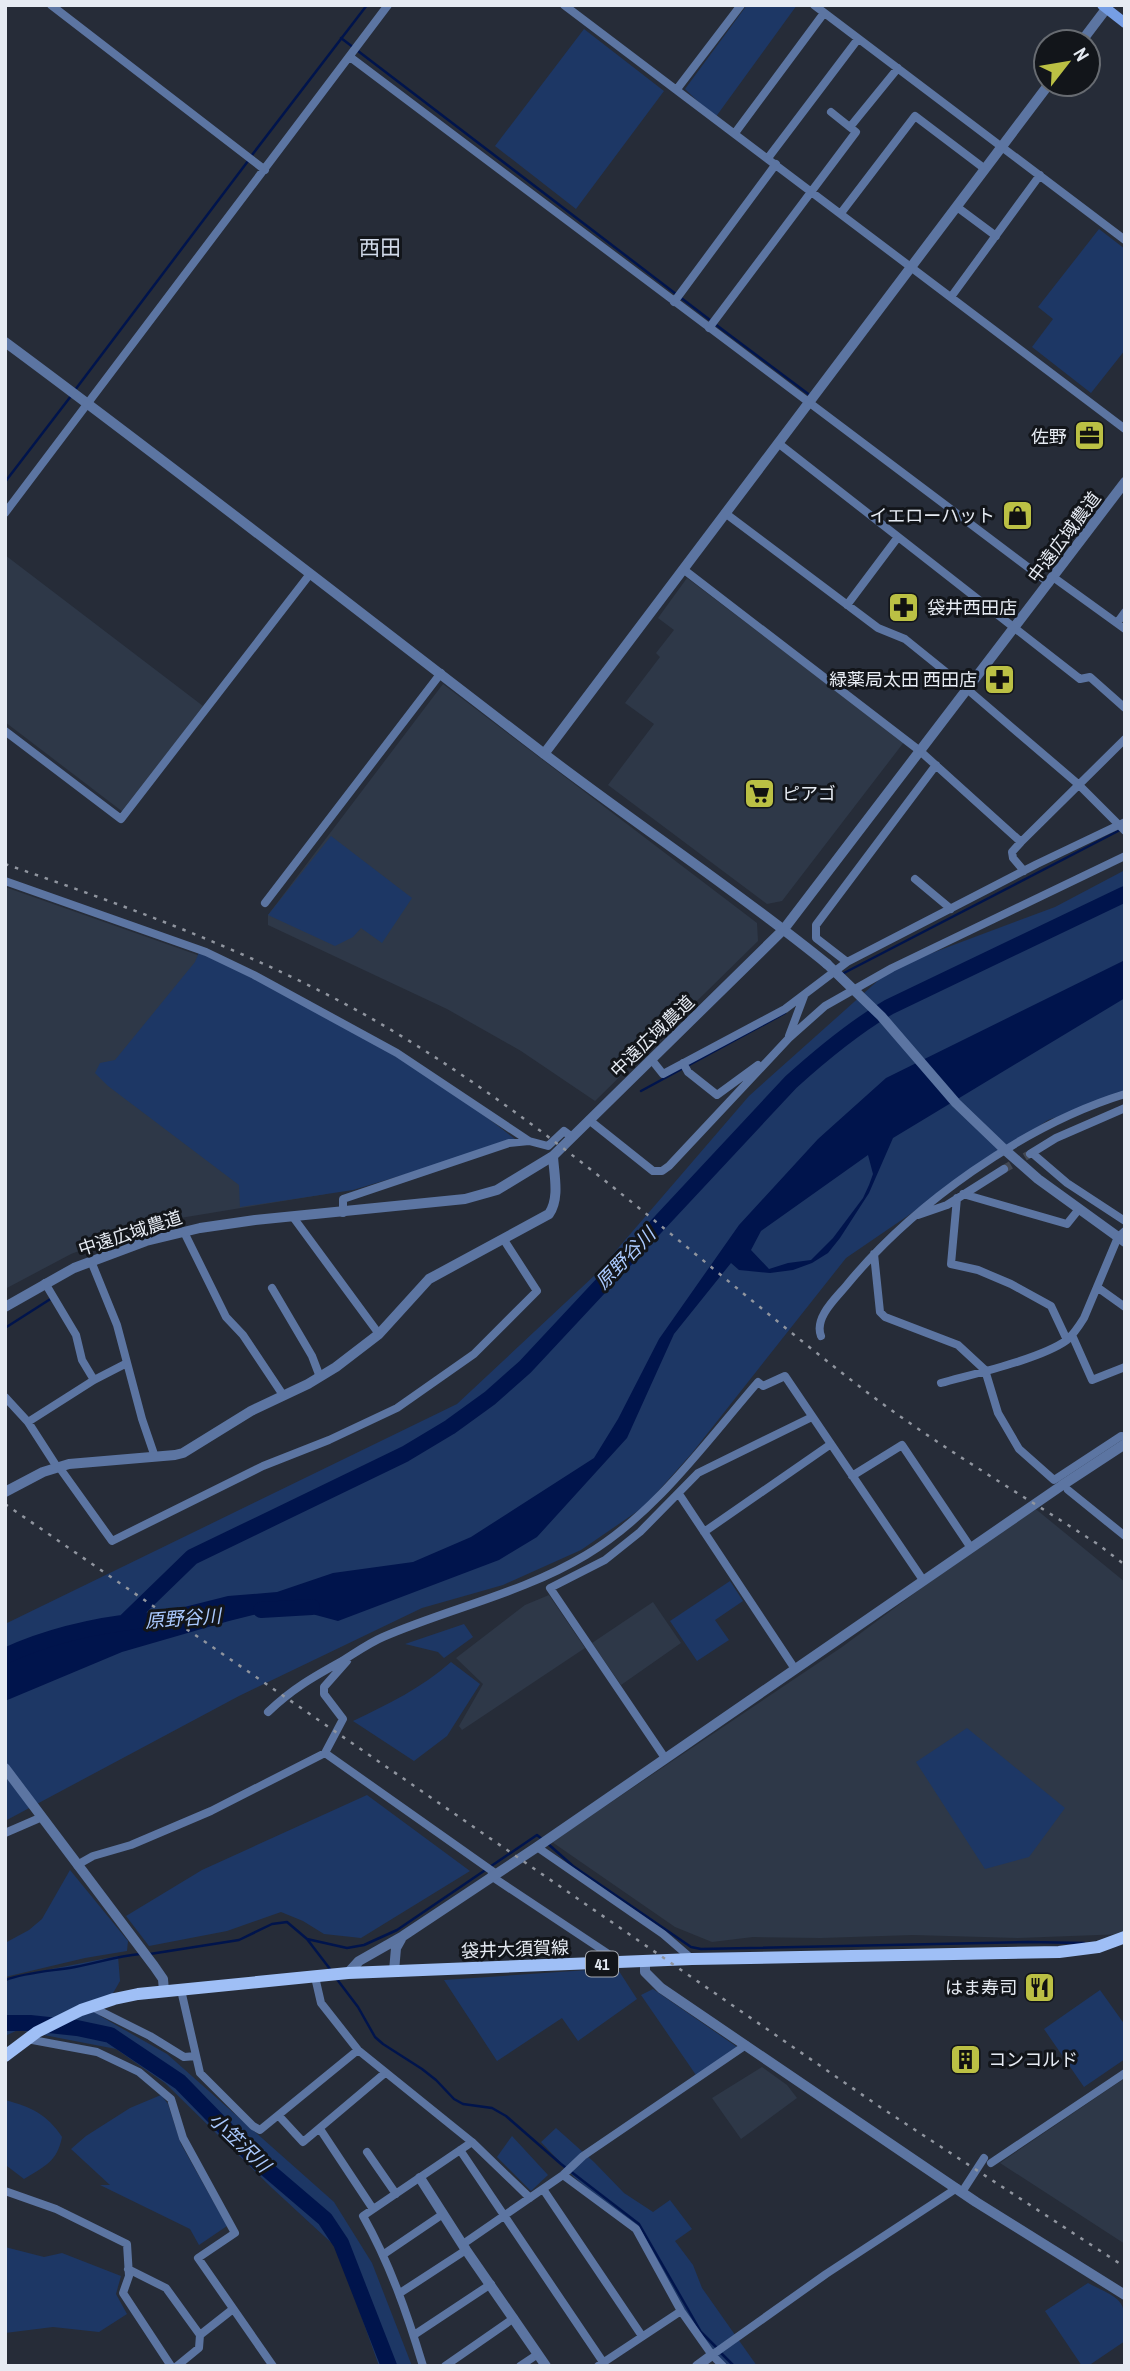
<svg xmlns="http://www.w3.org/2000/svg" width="1130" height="2371" viewBox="0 0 1130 2371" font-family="'Archivo Narrow','Noto Sans JP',sans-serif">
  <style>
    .built { fill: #2e3848 }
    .green { fill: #1d3765 }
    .water { fill: #00144c; fill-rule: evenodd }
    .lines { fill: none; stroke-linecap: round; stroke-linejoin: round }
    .stream { stroke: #00144c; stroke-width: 2.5 }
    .river { stroke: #00144c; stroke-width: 16 }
    .minor-tunnel { stroke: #434954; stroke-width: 8; stroke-dasharray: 8 4; stroke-linecap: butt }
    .minor { stroke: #5c75a2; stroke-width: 8 }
    .tertiary { stroke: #5c75a2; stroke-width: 10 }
    .secondary { stroke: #769ee5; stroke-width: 10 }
    .primary { stroke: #9fbff6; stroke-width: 12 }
    .rail { stroke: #90959f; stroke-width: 2.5; stroke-dasharray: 3.5 7; stroke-linecap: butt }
    .tertiary-bridge { stroke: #5c75a2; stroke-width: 10 }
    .labels { text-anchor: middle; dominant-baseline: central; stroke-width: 6; stroke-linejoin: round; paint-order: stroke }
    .shield { fill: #12151a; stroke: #a6abb2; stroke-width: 2 }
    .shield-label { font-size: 16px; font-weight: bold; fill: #e6ebf3 }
    .poi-label { font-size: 18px; fill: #e6ebf3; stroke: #12151a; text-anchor: end }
    .street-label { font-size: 18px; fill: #e6ebf3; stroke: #12151a }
    .water-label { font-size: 19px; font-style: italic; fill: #aac9fe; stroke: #12151a }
    .quarter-label { font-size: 21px; fill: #d2dbea; stroke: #12151a }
  </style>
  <rect width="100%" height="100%" fill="#262c38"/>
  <path class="built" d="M5,555L203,706L123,812L5,722Z
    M687,578L904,742L782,901L767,904L608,785L654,724L625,703L660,657L656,653L674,630L658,618Z
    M443,684L757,923L758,941L595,1101L521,1051L447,1009L268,925V915Z
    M5,887L226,965L470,1103L507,1133L326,1194L156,1222L71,1254L5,1289Z
    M1032,1506L1125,1582V1934L1018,1938L913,1935L821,1938L753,1937L712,1942L675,1927L552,1842L842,1647Z
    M549,1595L585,1648L462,1730L459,1726L483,1684L456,1658L525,1605Z
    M653,1602L681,1643L621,1685L592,1643Z
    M762,2067L787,2085L797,2098L741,2139L712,2098Z
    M1125,2078V2244L1000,2163Z"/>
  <path class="green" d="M747,5H797L715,118L685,89Z
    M584,29L664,91L576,209L495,146Z
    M1099,229L1125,249V350L1091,393L1032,347L1053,319L1038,307Z
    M331,836L412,898L382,943L361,928L353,937L335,946L268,915Z
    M1125,870V1094L1048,1120L846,1258L692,1453L645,1506L581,1550L503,1585L422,1608L239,1696L5,1821V1624L457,1404L595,1275L749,1096L892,968L1055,907Z
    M200,950L297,998L443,1084L515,1139L509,1143L353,1190L240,1207L239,1185L108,1086L95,1073L100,1063L115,1060L195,962Z
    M730,1581L743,1601L715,1620L729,1640L697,1661L670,1621Z
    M464,1624L473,1637L444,1658L438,1652L405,1644Z
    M451,1662L480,1684L447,1736L414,1761L353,1721C388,1704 422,1688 451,1662Z
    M967,1728L1065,1808L1029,1857L985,1869L916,1762Z
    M367,1795L470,1871L361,1938L324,1934L303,1921L281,1912L227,1931L149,1946L126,1916L202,1870Z
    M70,1870L128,1941L127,1951L85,1958L5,1977V1943L29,1930L42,1919Z
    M118,1956L120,1981L100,2016L167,2054L334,2202L372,2263L412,2366H379L337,2248L272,2188L165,2083L116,2049L18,2030L5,2036V1982L16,1976Z
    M617,1968L637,1999L578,2041L562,2018L497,2061L444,1980Z
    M653,1989L740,2049L698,2078L641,1995Z
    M1100,1990L1125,2025V2059L1084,2087L1044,2029Z
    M161,2095L168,2104L181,2144L227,2226L199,2245L190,2229L100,2185H110L71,2149L86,2136L130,2108Z
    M5,2100C31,2107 47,2114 62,2137C57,2162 45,2166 24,2179L7,2166Z
    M556,2128L594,2162L624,2193L653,2212L670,2200L692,2229L675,2241L693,2265L702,2288L757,2366H723L712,2355L628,2223L575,2178L541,2142Z
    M512,2136L548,2175L531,2191L497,2157Z
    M5,2247L44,2257L62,2253L121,2276L116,2294L127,2314L99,2332L53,2327L5,2333Z
    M1088,2283C1126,2302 1125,2299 1125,2341L1088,2366H1082L1045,2311Z"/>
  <path class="water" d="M1125,960V998L893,1138L869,1193L840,1238L828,1253L812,1263L793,1270L770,1273L739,1270L731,1263L674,1334L627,1438L537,1537L499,1560L338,1621L286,1607L229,1621L122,1652L5,1701V1657L125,1622L228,1596L277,1592L333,1573L413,1562L471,1537L594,1458L618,1419L659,1339L739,1225L818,1139L886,1078ZM868,1155L873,1174L869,1185L863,1198L833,1238L811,1260L788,1263L769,1269L751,1250L761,1231Z"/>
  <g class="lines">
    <path class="stream" d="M1124,5L1125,6
      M341,38L710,320
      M252,155L367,5
      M715,324L811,396
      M75,390L248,161
      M5,482L71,396
      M842,974L1122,829
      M641,1091L785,1013
      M5,1328L52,1298
      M547,1843L573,1866L691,1947L701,1949L1028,1942L1084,1943
      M307,1939L347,1948L364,1945L397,1930L537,1835L542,1839
      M150,1954L239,1940L272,1924L287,1922L307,1939L330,1969
      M336,1978L358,2007L375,2037L383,2044L422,2069L436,2080L454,2099L463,2104L492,2108L506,2116L561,2164L639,2224L701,2332L717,2348
      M5,1980C27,1972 52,1971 75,1967C97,1963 117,1956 140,1954
      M721,2353L734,2366"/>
    <path class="river" d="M261,1610L312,1607
      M125,1622L192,1557L405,1454L450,1427L490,1398L525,1367L791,1082C822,1054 853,1028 889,1007L1125,894
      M5,1656C48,1636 98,1625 145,1620
      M5,2023H30L77,2028L110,2035L180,2082L256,2160L325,2219L341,2243L389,2366"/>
    <path class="minor-tunnel" d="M1004,1169L1028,1155"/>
    <path class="minor" d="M51,5L265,170
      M564,5L1125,429
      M814,5L1125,240
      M350,57L1049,583
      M677,89L741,5
      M850,127L898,68
      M735,133L824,13
      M768,158L858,39
      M957,207L996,236
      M841,213L915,116L985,169
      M951,297L1040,175
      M674,302L776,164
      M709,328L856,132L831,112
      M778,443L1080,679L1090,677L1125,708
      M5,513L388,5
      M725,513L878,628L905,639L967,689L1078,784L1125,831
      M683,569L920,751L1021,842L1012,852L1013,858L1024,871
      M1053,577L1125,629
      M847,605L898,537
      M1117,623L1125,612
      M5,731L121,819L310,574
      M1021,842L1125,739
      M915,879L951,909
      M5,881L206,952L254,975L397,1053L529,1141L548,1146L564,1131L572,1137
      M265,903L441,673
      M847,962L816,938V925L936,765
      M789,1036L804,996
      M651,1059L663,1074L785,1009L847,962L1037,864L1125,822
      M683,1063L688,1072L717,1095L758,1065
      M589,1120L653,1171H662L669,1166L789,1038L825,1006L892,968L1125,856
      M1032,1153L1067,1183L1125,1221
      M1030,1154L1056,1138L1125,1108
      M963,1194L1067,1224L1079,1209
      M957,1198L951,1264L978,1270L1011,1284L1051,1306L1067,1340
      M343,1213V1199L509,1143L529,1141
      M918,1215L947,1205L1004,1169
      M293,1217L379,1334
      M184,1232L226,1317L243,1335L283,1395
      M874,1254L880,1312L885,1317L958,1345L985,1370L998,1413L1019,1449L1054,1480L1121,1436L1125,1437
      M91,1261L117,1325L142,1419L155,1457
      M45,1283L76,1335L82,1360L94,1380
      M1097,1287L1125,1307
      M272,1288L312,1356L320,1377
      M1072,1335L1092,1380L1125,1367
      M821,1336C814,1318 835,1299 846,1286C912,1205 1024,1125 1125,1094
      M941,1383C973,1374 1041,1359 1067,1340C1074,1334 1079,1326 1084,1318L1118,1237L1125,1231
      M5,1397L28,1422L57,1467
      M28,1422L94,1380L127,1363
      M59,1467L112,1541L263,1466L329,1440L397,1408L474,1354L537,1291L504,1240
      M852,1476L902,1445L971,1548
      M1068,1490L1125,1536
      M679,1494L795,1669
      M704,1532L831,1444
      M268,1712C292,1689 313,1677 342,1661C355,1653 369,1643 383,1637C450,1608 523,1593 586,1555C656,1513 705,1443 758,1382L763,1386L785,1376L923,1580
      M325,1753L343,1719L324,1694V1687L347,1661
      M665,1758L550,1588L605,1560L640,1532L698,1473L812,1417
      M5,1833L42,1817
      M537,1847L663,1934L692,1959
      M77,1865L93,1856L131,1845L211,1811L325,1753L495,1873
      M491,1876L610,1955L611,1963
      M315,1977L321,2003L358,2050L472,2142L530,2198
      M181,1990L200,2073L253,2126L260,2130L358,2050
      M92,2007L150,2036L184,2057L196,2056
      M27,2039L97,2052L139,2072L171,2099L183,2138L235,2233L198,2258L273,2366
      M279,2116L303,2142L385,2073
      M320,2129L373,2209
      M460,2150L603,2362
      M367,2152L396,2194
      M991,2163L1125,2073
      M563,2175L636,2229L681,2311L712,2355L723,2366
      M543,2189L642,2336
      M5,2191L56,2209L127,2244L129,2276L123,2293L171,2366
      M962,2192L984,2158
      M463,2244L563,2175L583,2156L746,2045
      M384,2254L443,2214
      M128,2269L166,2288L200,2335
      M400,2293L466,2250
      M414,2335L491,2284
      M712,2355L826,2274L957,2188
      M177,2366L199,2348L200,2335L233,2309
      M423,2366C407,2313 390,2264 363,2216L472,2142
      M445,2366L514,2318
      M520,2366L538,2354
      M598,2366L681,2311"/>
    <path class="tertiary" d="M1081,42L1106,9
      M5,342C186,476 364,616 543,753C637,825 736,890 827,964
      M544,754L1049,84
      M1005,1150L1038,1179L1125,1242
      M5,1307L74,1268L146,1241L200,1228L255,1220L465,1199L497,1190L553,1156L784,929L1125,482
      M5,1492L43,1472L69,1464L175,1455L183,1453L251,1411L308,1384L336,1367L379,1334L429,1279L549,1214C560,1198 554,1175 553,1156
      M5,1768L154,1966L163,1979L164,1991
      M645,1963V1972L661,1988L976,2202L1125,2295
      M394,1971L396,1948L401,1939
      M348,1973L359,1961L403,1936L537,1847L1061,1486L1125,1444
      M420,2178L466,2250L546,2366
      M697,2366L712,2355"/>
    <path class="secondary" d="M1102,5L1125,23"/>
    <path class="primary" d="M5,2056L37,2032L81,2010L114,1999L138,1994L348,1973L692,1959L1059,1952L1098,1947L1125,1937"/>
    <path class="rail" d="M5,864C126,906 247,950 360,1012C541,1113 692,1257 855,1383C932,1443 1018,1492 1099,1545L1125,1565
      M5,1504L880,2107L1125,2267"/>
    <path class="tertiary-bridge" d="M827,964L881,1016L956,1103L1005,1150"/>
  </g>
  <defs>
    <symbol id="office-square" viewBox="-11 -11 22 22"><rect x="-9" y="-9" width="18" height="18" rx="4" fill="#bbc044" stroke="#12151a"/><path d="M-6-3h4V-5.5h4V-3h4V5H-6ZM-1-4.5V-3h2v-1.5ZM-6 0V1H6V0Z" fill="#111"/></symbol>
    <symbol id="shop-square" viewBox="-11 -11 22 22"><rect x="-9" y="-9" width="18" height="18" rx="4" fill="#bbc044" stroke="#12151a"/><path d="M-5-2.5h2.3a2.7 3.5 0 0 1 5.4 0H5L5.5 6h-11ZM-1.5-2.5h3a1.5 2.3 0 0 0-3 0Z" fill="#111"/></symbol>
    <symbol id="pharmacy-square" viewBox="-11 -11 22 22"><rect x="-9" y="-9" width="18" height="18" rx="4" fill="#bbc044" stroke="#12151a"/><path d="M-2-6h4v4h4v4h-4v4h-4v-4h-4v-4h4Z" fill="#111"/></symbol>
    <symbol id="supermarket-square" viewBox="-11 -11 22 22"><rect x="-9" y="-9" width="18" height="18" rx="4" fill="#bbc044" stroke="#12151a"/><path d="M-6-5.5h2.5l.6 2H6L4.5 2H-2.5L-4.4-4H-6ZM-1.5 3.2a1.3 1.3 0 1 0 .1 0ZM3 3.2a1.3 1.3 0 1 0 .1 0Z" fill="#111"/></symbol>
    <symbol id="restaurant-square" viewBox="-11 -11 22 22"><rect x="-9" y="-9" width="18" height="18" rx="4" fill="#bbc044" stroke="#12151a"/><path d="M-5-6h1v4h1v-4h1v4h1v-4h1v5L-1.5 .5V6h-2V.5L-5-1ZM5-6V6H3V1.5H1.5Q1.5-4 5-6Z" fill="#111"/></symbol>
    <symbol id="building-square" viewBox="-11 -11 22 22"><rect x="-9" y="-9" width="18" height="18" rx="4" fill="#bbc044" stroke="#12151a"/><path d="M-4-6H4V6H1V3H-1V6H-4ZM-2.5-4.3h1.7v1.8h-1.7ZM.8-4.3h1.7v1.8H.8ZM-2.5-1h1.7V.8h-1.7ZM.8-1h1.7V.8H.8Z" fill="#111"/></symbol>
  </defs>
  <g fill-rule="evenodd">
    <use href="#office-square" x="1072" y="418" width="35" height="35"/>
    <use href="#shop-square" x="1000" y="498" width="35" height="35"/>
    <use href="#pharmacy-square" x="886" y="590" width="35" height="35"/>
    <use href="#pharmacy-square" x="982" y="662" width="35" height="35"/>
    <use href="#supermarket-square" x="742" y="776" width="35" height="35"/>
    <use href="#restaurant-square" x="1022" y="1970" width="35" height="35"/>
    <use href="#building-square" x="948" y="2042" width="35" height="35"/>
  </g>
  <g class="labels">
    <rect class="shield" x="586" y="1951.5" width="32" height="25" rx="5"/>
    <g class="shield-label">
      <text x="602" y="1964">41</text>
    </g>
    <g class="poi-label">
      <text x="1067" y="436">佐野</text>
      <text x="995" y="515">イエローハット</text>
      <text x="927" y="607" text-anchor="start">袋井西田店</text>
      <text x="977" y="679">緑薬局太田 西田店</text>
      <text x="782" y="793" text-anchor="start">ピアゴ</text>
      <text x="1017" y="1987">はま寿司</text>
      <text x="988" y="2059" text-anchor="start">コンコルド</text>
    </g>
    <g class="street-label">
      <text transform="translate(1064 537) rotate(-53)">中遠広域農道</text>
      <text transform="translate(652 1036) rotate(-44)">中遠広域農道</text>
      <text transform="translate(130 1233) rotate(-18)">中遠広域農道</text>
      <text transform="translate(515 1949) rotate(-2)">袋井大須賀線</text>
    </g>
    <g class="water-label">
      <text transform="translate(625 1258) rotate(-46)">原野谷川</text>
      <text transform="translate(183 1618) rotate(-4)">原野谷川</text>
      <text transform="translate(240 2142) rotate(44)">小笠沢川</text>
    </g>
    <g class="quarter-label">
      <text x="380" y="247">西田</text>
    </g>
  </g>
  <rect width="1130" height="2371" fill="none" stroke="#e6ebf3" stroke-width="14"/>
  <g transform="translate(1067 63) rotate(59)"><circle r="33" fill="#12151a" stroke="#676b71" stroke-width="2"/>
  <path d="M0-5L12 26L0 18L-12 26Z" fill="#bbc044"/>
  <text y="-10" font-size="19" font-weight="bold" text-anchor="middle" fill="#e6ebf3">N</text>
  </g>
</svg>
